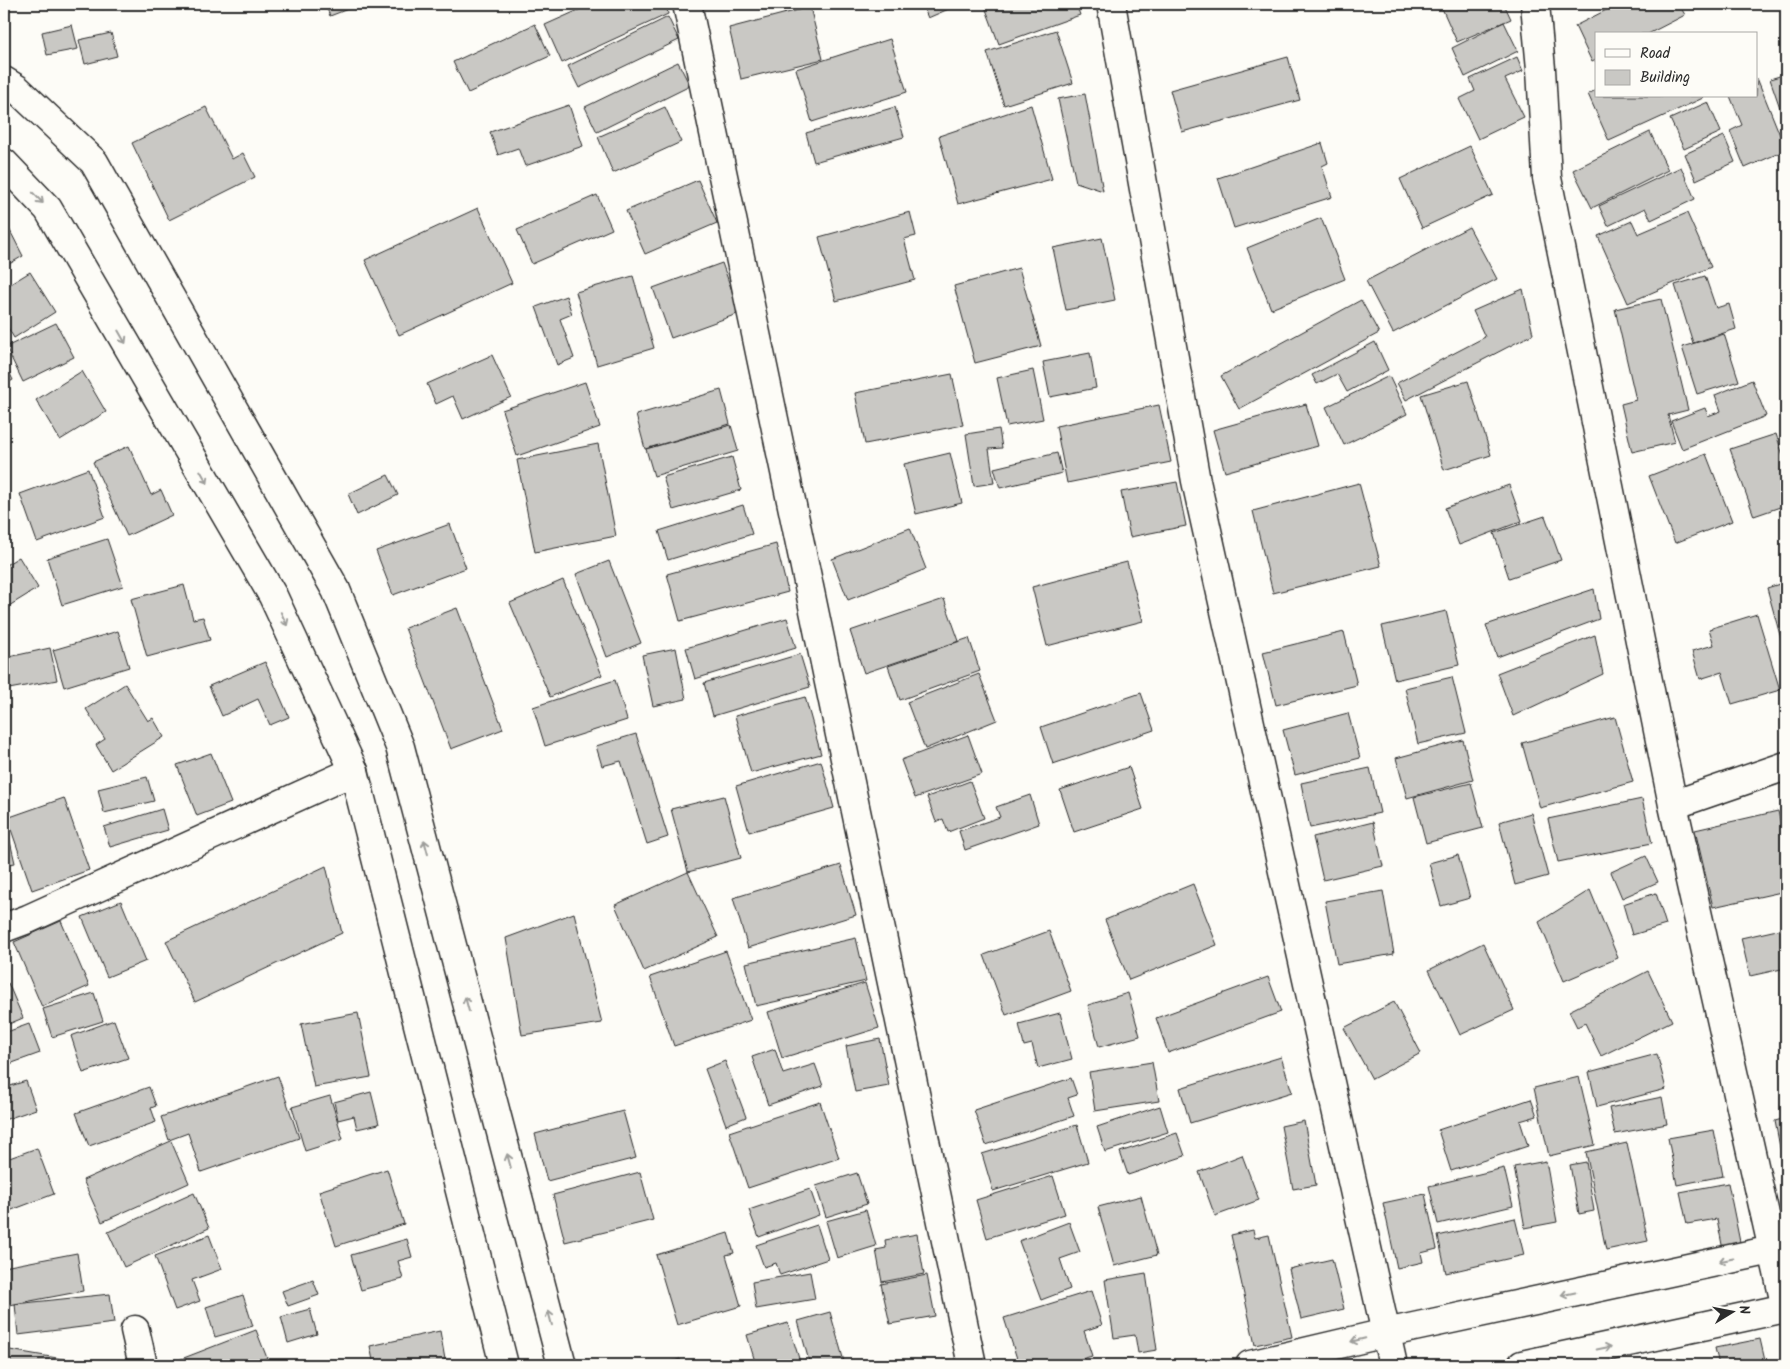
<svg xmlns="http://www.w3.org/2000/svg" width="1790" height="1369" viewBox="0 0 1790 1369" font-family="Kalam,sans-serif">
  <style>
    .building { fill: #c9c8c4; stroke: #2b2b2b }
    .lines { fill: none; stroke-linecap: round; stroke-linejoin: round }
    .minor-casing { stroke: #2b2b2b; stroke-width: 31 }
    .tertiary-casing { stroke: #2b2b2b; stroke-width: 31 }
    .minor { stroke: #fdfcf7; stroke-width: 28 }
    .tertiary { stroke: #fdfcf7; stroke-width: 28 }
    .oneway { stroke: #9e9e9b }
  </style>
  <rect width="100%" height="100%" fill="#fdfcf7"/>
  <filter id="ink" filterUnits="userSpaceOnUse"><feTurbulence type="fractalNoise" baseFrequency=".02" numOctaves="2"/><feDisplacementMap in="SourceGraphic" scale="10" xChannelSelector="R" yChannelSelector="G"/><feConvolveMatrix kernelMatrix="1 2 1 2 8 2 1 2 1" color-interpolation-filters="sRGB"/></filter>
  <g filter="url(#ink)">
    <path class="building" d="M101,4H123L102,9Z
      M325,4H357L358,5L330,16Z
      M592,4H666L668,14L562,63L545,25Z
      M779,4H813L782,12Z
      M922,4H960L928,18Z
      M984,4H1076L1080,15L999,44Z
      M1447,4H1504L1511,19L1457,42L1441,6Z
      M1618,4H1679L1685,15L1648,34H1596V60L1592,62L1575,26Z
      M810,7L823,59L741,79L729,28Z
      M668,17L679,40L579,88L568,66Z
      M1504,22L1518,51L1465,77L1452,48Z
      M535,24L550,56L468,93L453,62Z
      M72,25L78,49L47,55L42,32Z
      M1056,30L1073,83L1004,105L987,52Z
      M111,33L117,56L85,64L79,40Z
      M890,39L907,92L812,122L796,69Z
      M1288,57L1300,100L1182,132L1170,90Z
      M1517,57L1523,71L1505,79L1524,117L1478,139L1459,99L1475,91L1470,79Z
      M678,62L690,86L597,132L585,107Z
      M1786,74V125L1770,79Z
      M1757,78L1786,150L1745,168L1730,131L1742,125L1730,96H1756Z
      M1596,90V96H1702L1703,98L1609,141L1588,94Z
      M1085,94L1103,191L1076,182L1058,99Z
      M1708,102L1721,132L1684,149L1670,119Z
      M569,105L583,146L525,166L518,148L498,155L490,132Z
      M1031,105L1052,179L958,204L939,136Z
      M206,107L232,159L243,153L255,177L169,220L132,143Z
      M665,107L681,142L613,173L598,137Z
      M895,107L904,137L814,162L806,133Z
      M1650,132L1668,170L1592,208L1573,170Z
      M1724,136L1735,162L1696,180L1685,154Z
      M1322,143L1328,163L1322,166L1332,197L1234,228L1218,178Z
      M1470,146L1493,195L1422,228L1400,179Z
      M1681,167L1695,199L1651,220L1645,208L1608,226L1599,206Z
      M698,180L717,223L645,254L626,211Z
      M597,195L612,229L532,264L517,230Z
      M478,208L512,283L399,335L365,260Z
      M910,212L916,236L904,239L915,280L836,301L819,237Z
      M1687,213L1711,267L1628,303L1598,236L1632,221L1638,234Z
      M1321,218L1345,279L1271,309L1247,248Z
      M4,219L23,256L4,267Z
      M1469,227L1497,279L1393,333L1366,281Z
      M1102,238L1115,300L1066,310L1053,248Z
      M722,263L740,313L671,338L653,288Z
      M1019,268L1041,346L975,363L954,286Z
      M30,272L55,312L14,338L4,321V288Z
      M633,276L654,348L597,365L576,292Z
      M1705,276L1716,308L1729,304L1736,329L1693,343L1675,285Z
      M1523,289L1533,334L1406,400L1397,383L1485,337L1473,311Z
      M566,296L572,314L560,319L574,358L557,365L536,307Z
      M1661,299L1688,410L1668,415L1675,442L1632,452L1621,404L1636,400L1615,309Z
      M1361,300L1379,333L1239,409L1221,376Z
      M56,323L74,357L23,382L6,347Z
      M1724,334L1739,381L1697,394L1682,347Z
      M1375,342L1388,370L1347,392L1337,374L1317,384L1312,375Z
      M1090,353L1096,388L1050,397L1043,362Z
      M492,355L511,397L463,419L453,396L436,404L427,384Z
      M4,362L13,380L4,385Z
      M1033,370L1043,419L1007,426L997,378Z
      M82,371L106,412L60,440L36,400Z
      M952,374L963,425L865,444L855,393Z
      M1389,376L1407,414L1344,445L1326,407Z
      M1752,380L1766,416L1682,449L1671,421L1705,408L1708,416L1721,411L1715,395Z
      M1468,381L1491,455L1444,470L1421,395Z
      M585,382L600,427L517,456L502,410Z
      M721,390L730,424L645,449L636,415Z
      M1306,404L1318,446L1225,472L1213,430Z
      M1159,405L1171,462L1067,483L1056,426Z
      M731,425L738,451L654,476L646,449Z
      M999,429L1002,448L989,449L994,483L974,486L966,434Z
      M1776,434L1786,464V505L1754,516L1730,449Z
      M598,444L616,536L535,552L517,460Z
      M129,446L151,495L161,490L172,515L127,536L93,462Z
      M950,453L962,503L916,514L904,464Z
      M1057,453L1062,473L1000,488L994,468Z
      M1706,454L1732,521L1675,543L1649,476Z
      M732,457L741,490L673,510L663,477Z
      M88,469L105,517L37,542L20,494Z
      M388,475L398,495L357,515L348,494Z
      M1177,482L1186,526L1130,537L1121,492Z
      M1359,483L1381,566L1273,593L1253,511Z
      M1509,485L1522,521L1459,545L1445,508Z
      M743,505L752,534L668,560L659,531Z
      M1545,516L1561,560L1509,578L1494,533Z
      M450,524L466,568L393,595L376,551Z
      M910,528L926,569L848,600L832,559Z
      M107,539L123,586L62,605L47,558Z
      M776,544L788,592L680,621L667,574Z
      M19,557L38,588L4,609V566Z
      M609,561L641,643L607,657L576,574Z
      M1127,562L1143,621L1047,646L1032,587Z
      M563,580L602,675L550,697L510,603Z
      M1786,582V657L1767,588Z
      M184,585L193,619L203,617L210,640L147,657L131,599Z
      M1594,589L1599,619L1497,657L1486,625Z
      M944,599L959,641L864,673L850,631Z
      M457,608L503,729L451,749L405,628Z
      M1446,611L1459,665L1395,680L1382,626Z
      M1757,614L1780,690L1732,704L1722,672L1700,679L1692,651L1714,645L1709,629Z
      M787,618L796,648L695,679L686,648Z
      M118,631L129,667L64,687L53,650Z
      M1344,632L1357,685L1276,705L1263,652Z
      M1595,635L1603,674L1513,716L1497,673Z
      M969,638L980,671L900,700L888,666Z
      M50,648L57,680L9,689L4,658Z
      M676,648L686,699L653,706L642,655Z
      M800,654L810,687L713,716L704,683Z
      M265,662L289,717L270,725L258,699L222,716L209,686Z
      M979,674L997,720L925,749L907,702Z
      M1452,677L1466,733L1418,744L1405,688Z
      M615,680L627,720L545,746L533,707Z
      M125,684L148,721L153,718L164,737L111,770L96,745L105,739L86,709Z
      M1141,693L1154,730L1053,764L1041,727Z
      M805,697L821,754L751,773L735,716Z
      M1348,713L1360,758L1295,775L1283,730Z
      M1615,717L1633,782L1540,808L1522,743Z
      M636,734L668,837L647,844L621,761L602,766L596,746Z
      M968,735L982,774L915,798L901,760Z
      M1463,740L1473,780L1407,798L1396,758Z
      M211,753L231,803L197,816L177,765Z
      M821,761L834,808L749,832L736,786Z
      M1129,767L1143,809L1074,832L1060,790Z
      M1370,768L1380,813L1310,828L1301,783Z
      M147,777L154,801L104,813L98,789Z
      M970,781L984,818L948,832L943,819L936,822L927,797Z
      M1471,783L1483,828L1426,843L1414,797Z
      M1030,795L1039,824L965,850L959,831L1000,817L996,807Z
      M724,796L741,858L688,872L671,809Z
      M64,798L89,870L32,890L7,818Z
      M1642,799L1652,843L1558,862L1548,819Z
      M162,809L168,830L110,847L104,827Z
      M1778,811L1786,848V891L1713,907L1695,830Z
      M1531,813L1548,876L1515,885L1499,822Z
      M4,815L15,863L4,865Z
      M1373,822L1383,866L1323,880L1313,837Z
      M1458,855L1470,898L1441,906L1429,863Z
      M1646,856L1658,882L1622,898L1611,872Z
      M841,865L856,915L748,948L733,898Z
      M326,866L342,933L195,1002L166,941Z
      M688,872L718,937L644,971L615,905Z
      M1193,884L1217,945L1129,980L1105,920Z
      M1590,890L1618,958L1564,981L1539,922Z
      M1383,891L1394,954L1337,964L1325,901Z
      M1656,893L1666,925L1632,935L1623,904Z
      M121,901L146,961L107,977L82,917Z
      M574,913L602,1023L522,1035L506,938Z
      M61,921L89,986L42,1007L14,942Z
      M1786,928V968L1750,976L1741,938Z
      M1049,931L1071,991L1006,1015L984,955Z
      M856,938L866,981L756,1006L746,963Z
      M1483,943L1514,1010L1460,1035L1429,970Z
      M726,951L751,1020L674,1046L650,977Z
      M1648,971L1672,1021L1601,1056L1585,1023L1577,1027L1569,1011Z
      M1268,977L1281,1012L1168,1053L1156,1018Z
      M8,983L23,1018L4,1026V985Z
      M865,983L879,1028L782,1058L768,1012Z
      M94,993L103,1021L52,1037L43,1009Z
      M1128,993L1140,1036L1099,1047L1088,1005Z
      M1394,1002L1421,1053L1372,1079L1344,1028Z
      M358,1013L371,1077L314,1087L301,1024Z
      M1060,1013L1072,1059L1038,1068L1032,1044L1024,1046L1019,1024Z
      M114,1020L128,1058L83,1073L71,1036Z
      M29,1024L40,1053L4,1066V1033Z
      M880,1039L889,1086L855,1092L846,1046Z
      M775,1049L783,1074L815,1064L823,1086L768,1105L752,1057Z
      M1657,1054L1666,1089L1597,1107L1589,1072Z
      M1281,1057L1292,1092L1190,1123L1180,1088Z
      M725,1061L746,1117L726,1125L705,1069Z
      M1152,1062L1159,1101L1095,1111L1089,1072Z
      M278,1076L299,1138L201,1172L188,1133L169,1140L161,1117Z
      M1579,1077L1595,1145L1549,1156L1534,1088Z
      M1071,1078L1077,1095L1068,1098L1074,1116L986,1145L974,1110Z
      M26,1081L36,1109L4,1120V1087V1088Z
      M149,1087L156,1106L151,1108L156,1122L89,1146L76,1113Z
      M371,1092L379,1124L357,1129L354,1116L338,1120L334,1102Z
      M330,1096L343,1139L305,1151L292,1107Z
      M1662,1097L1667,1124L1615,1134L1609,1108Z
      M1531,1099L1537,1116L1520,1121L1528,1146L1451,1171L1438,1130Z
      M820,1102L839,1158L748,1188L729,1132Z
      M1160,1106L1168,1132L1105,1152L1097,1127Z
      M623,1111L636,1158L547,1181L535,1134Z
      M1786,1118V1157L1782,1158L1775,1121Z
      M1304,1121L1316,1185L1293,1189L1281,1126Z
      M1077,1125L1088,1162L993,1191L982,1154Z
      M1714,1130L1723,1176L1677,1185L1668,1138Z
      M1177,1133L1185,1156L1128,1175L1120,1152Z
      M171,1141L189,1183L102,1222L83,1180Z
      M1627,1143L1648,1241L1606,1250L1586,1152Z
      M37,1148L54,1194L4,1213V1160Z
      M1242,1155L1259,1200L1215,1216L1199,1172Z
      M1546,1161L1557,1222L1525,1228L1514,1167Z
      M1586,1162L1594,1211L1579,1214L1570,1165Z
      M1504,1168L1513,1206L1438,1224L1429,1186Z
      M387,1169L404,1224L336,1246L319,1191Z
      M640,1172L653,1220L565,1242L553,1195Z
      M857,1173L867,1204L826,1217L816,1186Z
      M1053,1176L1065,1214L987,1238L976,1200Z
      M1728,1183L1741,1247L1723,1250L1717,1219L1687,1224L1680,1192Z
      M810,1189L819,1215L759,1237L749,1210Z
      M194,1193L209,1228L124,1267L108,1232Z
      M1425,1194L1437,1249L1421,1253L1423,1262L1397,1268L1383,1203Z
      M1141,1196L1157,1255L1114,1266L1098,1207Z
      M866,1210L876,1246L837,1258L826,1221Z
      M1515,1218L1524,1255L1446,1273L1438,1236Z
      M1069,1222L1080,1252L1060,1259L1070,1289L1041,1300L1019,1241Z
      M817,1225L828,1259L780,1275L776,1263L764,1267L756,1245Z
      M1253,1230L1255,1238L1269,1235L1292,1337L1255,1345L1231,1235Z
      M728,1233L734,1253L726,1255L741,1306L677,1325L656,1255Z
      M917,1234L924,1274L882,1282L876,1250L886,1248L885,1240Z
      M209,1235L222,1269L192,1280L200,1301L175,1310L155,1256Z
      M407,1239L412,1257L398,1261L403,1279L361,1290L351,1255Z
      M77,1253L83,1291L4,1306V1267Z
      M1332,1259L1344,1309L1301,1319L1289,1269Z
      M810,1272L815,1299L756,1309L752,1282Z
      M1146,1273L1157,1350L1138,1353L1135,1335L1114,1338L1105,1280Z
      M927,1275L935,1316L890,1324L881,1284Z
      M313,1280L319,1295L288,1306L282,1291Z
      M1091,1291L1102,1325L1084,1331L1092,1356L1062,1365H1019L1004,1318Z
      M110,1294L114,1323L18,1335L15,1304Z
      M243,1295L253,1326L215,1337L206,1307Z
      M310,1309L317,1334L288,1343L281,1317Z
      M830,1312L845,1365H810L798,1321Z
      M788,1323L801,1365H756L747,1335Z
      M256,1330L267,1358L247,1365H178L176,1361Z
      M440,1331L446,1365H374L370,1346Z
      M1760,1339L1766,1365H1719L1715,1348Z
      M4,1349L98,1365H4Z
      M1678,1358L1679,1365H1642Z
      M680,1359L682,1365H661Z"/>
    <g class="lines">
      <defs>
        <path id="minor" d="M687,4L972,1365
          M1111,4L1196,481L1393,1365
          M1535,4L1541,69L1547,178L1673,805L1786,1308
          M1673,805L1786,766
          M4,928L28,919L354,771
          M135,1330L143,1365
          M1250,1365L1386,1333L1786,1247
          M1522,1365L1786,1308"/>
        <path id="tertiary" d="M4,81L17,89L94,162L336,590L400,747L562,1365
          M4,163L48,209L273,596L354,771L504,1365"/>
      </defs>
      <use href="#minor" class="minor-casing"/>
      <use href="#tertiary" class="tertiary-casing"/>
      <use href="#minor" class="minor"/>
      <use href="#tertiary" class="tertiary"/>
    </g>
    <defs><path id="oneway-shaft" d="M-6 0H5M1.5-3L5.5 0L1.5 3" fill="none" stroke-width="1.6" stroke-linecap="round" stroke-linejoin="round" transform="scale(1.25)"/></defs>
    <g class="oneway">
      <use href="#oneway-shaft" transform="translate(38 198) rotate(46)"/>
      <use href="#oneway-shaft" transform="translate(122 337) rotate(60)"/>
      <use href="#oneway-shaft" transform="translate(204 477) rotate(60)"/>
      <use href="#oneway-shaft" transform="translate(284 619) rotate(65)"/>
      <use href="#oneway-shaft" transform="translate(426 847) rotate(-105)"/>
      <use href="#oneway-shaft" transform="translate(467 1004) rotate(-105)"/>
      <use href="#oneway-shaft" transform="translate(509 1161) rotate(-105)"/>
      <use href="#oneway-shaft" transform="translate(1726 1260) rotate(168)"/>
      <use href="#oneway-shaft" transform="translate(1568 1294) rotate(168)"/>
      <use href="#oneway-shaft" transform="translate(550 1318) rotate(-105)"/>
      <use href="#oneway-shaft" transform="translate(1358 1340) rotate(167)"/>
      <use href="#oneway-shaft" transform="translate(1604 1348) rotate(-12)"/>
    </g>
  </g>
  <rect width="1790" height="1369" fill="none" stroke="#fdfcf7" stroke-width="20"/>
  <rect x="10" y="10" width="1770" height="1349" fill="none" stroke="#2b2b2b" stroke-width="2" filter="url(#ink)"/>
  <rect x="1595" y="32" width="162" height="65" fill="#fdfcf7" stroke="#a9a8a5"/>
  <rect x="1605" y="49" width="25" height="8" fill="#fdfcf7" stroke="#a9a8a5"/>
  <text x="1640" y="58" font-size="15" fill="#2b2b2b">Road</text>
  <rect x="1605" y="70" width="25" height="15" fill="#c9c8c4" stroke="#a9a8a5"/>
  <text x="1640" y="82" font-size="15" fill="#2b2b2b">Building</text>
  <g transform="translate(1732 1312) rotate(80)" stroke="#fdfcf7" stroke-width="4" paint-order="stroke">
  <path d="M0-4L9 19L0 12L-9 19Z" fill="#2b2b2b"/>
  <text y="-8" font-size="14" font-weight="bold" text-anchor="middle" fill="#2b2b2b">N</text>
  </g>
</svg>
